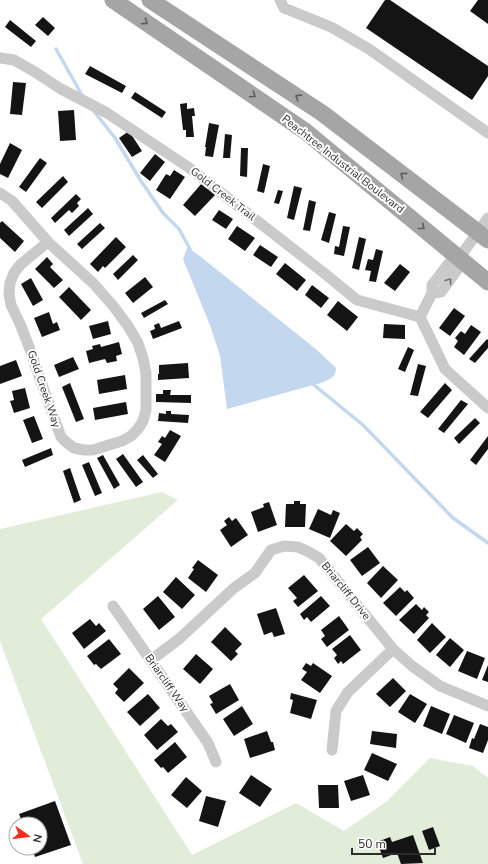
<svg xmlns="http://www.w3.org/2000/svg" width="488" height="864" viewBox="0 0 488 864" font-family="'Nunito Sans',sans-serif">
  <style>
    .green { fill: #e1edd9 }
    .water { fill: #c3d8ef }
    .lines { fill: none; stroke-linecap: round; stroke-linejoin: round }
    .stream { stroke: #c3d8ef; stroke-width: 3.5 }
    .building { fill: #141414 }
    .street { stroke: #cacaca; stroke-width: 11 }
    .primary { stroke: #a5a5a5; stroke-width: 17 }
    .oneway { stroke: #5d5d5d }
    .oneway2 { stroke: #747474 }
    .labels { text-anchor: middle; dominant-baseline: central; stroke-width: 4; stroke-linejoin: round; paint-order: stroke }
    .street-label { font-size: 11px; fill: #2d2d2d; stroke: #fff }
  </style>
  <rect width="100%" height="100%" fill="#fff"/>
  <path class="green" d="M162,492L178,500L41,619L192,855L296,803L344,831L387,801L430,758L473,766L488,778V864H83L0,641V529Z"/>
  <path class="water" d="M187,248L190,249L201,257L317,350L336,368C336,377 331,378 324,382L227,409L220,356L211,328L199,298L183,259Z"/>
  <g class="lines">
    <path class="stream" d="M56,49L83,97
      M93,110L115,138L141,181L163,213L179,229L190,249
      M314,385L363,425L453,518L488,543"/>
  </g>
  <path class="building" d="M385,0H390L488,66V76L472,100L366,28Z
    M478,0H488V24L470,11Z
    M43,17L55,28L48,36L35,25Z
    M10,20L36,41L31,47L5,27Z
    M90,66L126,86L122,93L85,74Z
    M13,82L26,83L22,115L10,114Z
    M135,92L166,112L162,118L131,98Z
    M187,103V109L194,108L195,116H192L194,137H186V130H183L180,104Z
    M74,110L76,140L60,141L58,111Z
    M209,123L219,125L213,157L205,156L206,147H205Z
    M129,131L142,151L132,157L119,138Z
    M225,134L232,135L230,158H223Z
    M10,143L22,150L8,178L0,174V164Z
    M241,148H248L247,177L240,176Z
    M155,154L165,162L150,181L140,173Z
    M40,158L47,163L26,192L19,187Z
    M263,164L270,166L264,193L257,191Z
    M174,170L185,177L170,199L156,190L166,174L170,176Z
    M63,176L68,182L42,208L36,202Z
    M202,183L215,195L195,216L183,205Z
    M294,186L302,188L294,220L287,218Z
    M278,190L283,191L279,204L274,203Z
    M76,194L81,199L77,203L79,206L72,213L69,210L55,223L51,218Z
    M309,200L316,202L310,231L303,230Z
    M88,208L93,214L69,236L64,230Z
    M219,210L233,219L226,229L212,220Z
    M329,212L336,214L329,243L321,240Z
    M2,221L24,241L15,252L0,238V223Z
    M100,223L105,228L82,249L77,244Z
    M237,226L255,238L245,251L228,239Z
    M343,226L350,227L344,256L334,254L335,246L339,247Z
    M116,237L126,247L105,268L103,266L98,272L90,264Z
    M359,237L366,239L359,270L352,268Z
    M260,245L278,257L271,267L253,255Z
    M376,249L383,251L376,282L369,281L371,271L365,270L368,259L373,260Z
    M133,255L138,260L118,280L113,274Z
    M47,257L53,264L50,267L63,280L54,288L35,269Z
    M285,263L306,280L297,291L276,274Z
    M400,264L410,272L395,291L384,283Z
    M145,277L153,287L133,303L125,293Z
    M31,278L43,300L33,306L21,284Z
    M312,285L329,298L321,308L305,295Z
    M69,287L91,310L81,320L59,297Z
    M165,300L168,304L144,318L141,313Z
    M338,301L358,317L347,331L327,315Z
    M454,308L465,316L450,336L439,328Z
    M49,312L53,324L57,322L60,330L42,337L34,318Z
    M108,321L111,334L93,339L89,326Z
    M179,321L182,328L153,339L150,331L155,329L154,325L159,323L161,328Z
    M384,324L405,325V339L383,338Z
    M471,325L481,332L464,355L454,347L458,341L455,338L461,331L465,334Z
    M487,339L488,340V348L475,363L469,359Z
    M119,342L122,354L116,356L117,361L107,363L105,359L89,363L86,351L93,349L92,346L100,344L101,347Z
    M408,347L414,350L405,372L398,369Z
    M73,357L79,369L59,377L54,365Z
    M16,360L22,376L0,384V366Z
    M188,363L189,378L158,380V374H159V365Z
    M418,364L426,366L418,396L410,395Z
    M125,375L127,389L99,394L97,380Z
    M70,383L84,419L76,422L62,387Z
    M445,383L452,390L428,418L420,412Z
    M25,388L30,408L14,413L10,401L14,400L12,391Z
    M163,390H171L170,395H191V403L156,402V394H163Z
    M461,400L468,404L444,433L438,429Z
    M126,402L128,414L95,420L93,408Z
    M166,411H171V414L189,415L188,423L158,421L159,413L166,414Z
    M34,416L43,439L32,443L23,420Z
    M475,418L480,423L459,444L454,438Z
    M170,430L181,436L165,462L154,455L162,444L158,442L162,436L165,438Z
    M488,436V449L476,465L470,460Z
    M51,448L53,455L25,467L22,460Z
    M123,454L143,482L136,487L116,459Z
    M103,455L120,485L114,489L97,458Z
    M143,455L158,474L153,478L137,460Z
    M89,462L102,493L95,496L82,465Z
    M70,468L81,500L74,503L63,471Z
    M294,501H300V504H306L305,527H285L286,504H294Z
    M269,502L277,525L258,532L251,512L264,507L263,504Z
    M318,509L331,515L333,510L340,513L330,538L309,529Z
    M229,517L232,521L236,518L248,535L231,547L220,530L227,525L224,521Z
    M346,524L354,531L357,528L363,534L360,537L362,540L346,556L330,541Z
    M368,547L380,563L362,576L350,560Z
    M198,560L218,575L206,592L188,578L194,569L192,568Z
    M383,566L398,580L381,598L367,583Z
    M304,575L318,591L298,607L293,601L297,598L288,588Z
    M176,577L195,595L182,609L163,592Z
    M400,587L405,592L407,590L414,598L396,616L383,603Z
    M158,596L175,617L159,630L143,609Z
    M321,596L330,606L311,622L307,617L304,620L300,614Z
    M416,604L422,610L424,607L429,612L426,615L429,618L414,634L399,620Z
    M276,608L285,634L274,637L272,632L264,635L257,614Z
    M339,616L349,630L327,647L321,639L325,636L321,630Z
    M90,619L96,626L99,623L106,631L84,649L72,633Z
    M432,623L446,637L430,653L417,640Z
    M225,627L242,644L235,651L238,654L231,661L211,642Z
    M350,635L361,650L343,664L341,661L338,664L334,658L337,655L332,649Z
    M450,638L464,650L450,667L436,655Z
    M109,639L121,654L101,669L96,664L94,665L87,656Z
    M467,651L485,658L477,679L458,671Z
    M196,654L213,669L200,684L183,669Z
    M306,663L311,666L313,663L332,676L320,693L301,680L307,672L302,669Z
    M488,665V682L482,680Z
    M129,668L144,683L124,702L115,693L118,689L113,684Z
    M393,678L406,691L390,707L376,694Z
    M230,684L239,700L216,714L210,704L213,703L209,696Z
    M291,693L317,700L311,719L290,713L293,700L290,699Z
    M148,694L160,708L140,726L127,712Z
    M410,694L427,704L415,723L398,712Z
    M242,706L253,724L234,736L223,719Z
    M431,706L450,714L442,734L423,726Z
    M454,715L474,723L466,743L446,734Z
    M161,719L168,726L171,724L178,732L157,750L144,735Z
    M480,724L488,727V740L483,753L469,748L472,738L474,739Z
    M267,731L271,742H273L275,750L250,758L244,739Z
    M372,731L397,734L396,748L370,744Z
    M175,742L187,757L168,773L163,767L161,768L154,760Z
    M372,753L397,764L388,781L364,770Z
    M251,775L272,789L260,807L239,793Z
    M363,775L370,795L351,801L344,781Z
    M186,777L202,791L187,808L171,795Z
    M318,785H338L339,808H319Z
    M206,796L226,801L218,827L199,821Z
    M55,801L71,845L35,857L32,848H40V824H23L19,814Z
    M433,827L440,846L429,850L422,831Z
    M413,835L423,863L401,864L397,853L383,858L377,842L390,837L392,842Z"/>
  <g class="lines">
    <path class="street" d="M280,0L284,8L331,27L369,49L488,133
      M0,58L14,60L35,72L61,89L107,113L188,167L324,273L357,300L420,317
      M0,193L12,201L48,242L94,284L114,307L128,326L138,343L143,358L146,373V410L143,421L138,429L131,436L122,441L93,450H84L74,448L66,442L61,437L40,379L31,352L21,326L11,305L9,294L10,283L14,273L21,264L48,242
      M432,293L441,292L457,270L459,267L457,261
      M420,317L432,293V285L449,263L451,261H457L488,218
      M420,317L445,369L488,408
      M113,606L208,743L216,762
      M151,660L179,639L234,588L255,573L271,550L284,546L298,547L309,552L319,558L393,649L412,666L440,686L488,706
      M332,750L336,711L348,692L393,649"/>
    <path class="primary" d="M113,0L305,131L488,282
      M150,0L322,113L488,240"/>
  </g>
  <defs><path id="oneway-chevron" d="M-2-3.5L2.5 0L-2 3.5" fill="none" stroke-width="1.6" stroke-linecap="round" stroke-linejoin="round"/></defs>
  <g class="oneway">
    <use href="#oneway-chevron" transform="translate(145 22) rotate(34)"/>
    <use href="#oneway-chevron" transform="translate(253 95) rotate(34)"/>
    <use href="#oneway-chevron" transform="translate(298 97) rotate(-147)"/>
    <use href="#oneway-chevron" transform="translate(403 175) rotate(-143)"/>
    <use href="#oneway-chevron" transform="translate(422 227) rotate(39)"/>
  </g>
  <use class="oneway2" href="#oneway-chevron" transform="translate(449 281) rotate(-54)"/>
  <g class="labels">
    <g class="street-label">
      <text transform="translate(343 164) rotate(38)">Peachtree Industrial Boulevard</text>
      <text transform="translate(223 194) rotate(38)">Gold Creek Trail</text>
      <text transform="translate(44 389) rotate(71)">Gold Creek Way</text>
      <text transform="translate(346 591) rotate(51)">Briarcliff Drive</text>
      <text transform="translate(167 683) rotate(55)">Briarcliff Way</text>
    </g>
  </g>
  <g transform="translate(28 836) rotate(104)"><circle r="19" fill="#ffffff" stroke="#ababab"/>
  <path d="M0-3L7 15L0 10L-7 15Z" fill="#f72c1d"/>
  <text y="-6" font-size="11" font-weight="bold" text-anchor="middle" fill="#2d2d2d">N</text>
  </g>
  <path d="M352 848v6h83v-6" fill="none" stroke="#2d2d2d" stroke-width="2"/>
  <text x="358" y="848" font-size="12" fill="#2d2d2d" stroke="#ffffff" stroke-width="3" paint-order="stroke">50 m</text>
</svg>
